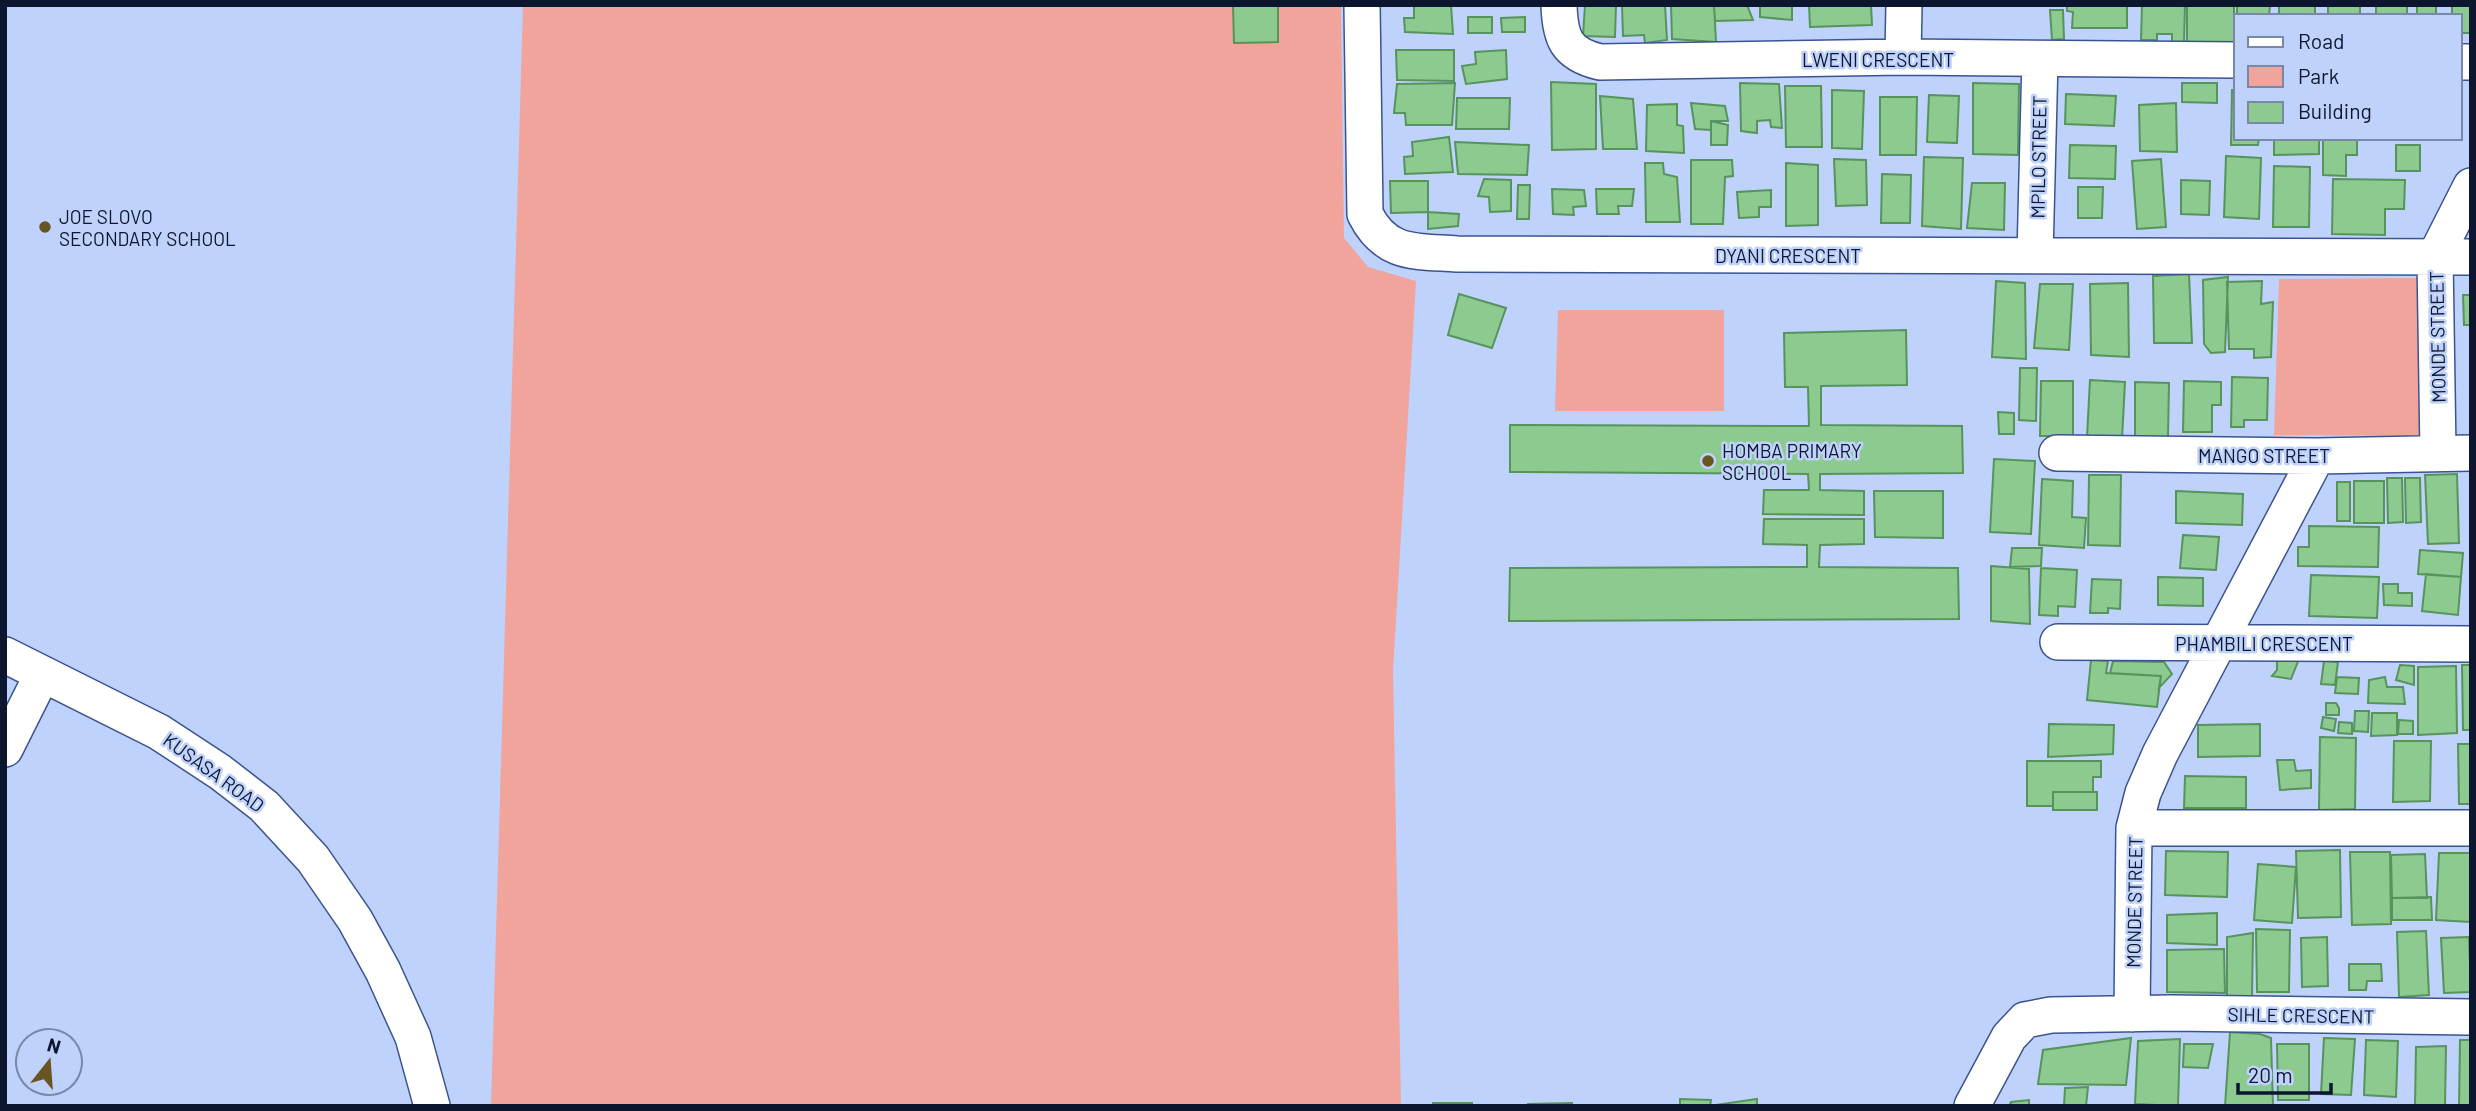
<svg xmlns="http://www.w3.org/2000/svg" width="2476" height="1111" viewBox="0 0 2476 1111" font-family="Barlow,sans-serif">
  <style>
    .green { fill: #f1a49b }
    .building { fill: #8cca90; stroke: #57935c; stroke-width: 2 }
    .lines { fill: none; stroke-linecap: round; stroke-linejoin: round }
    .minor-casing { stroke: #3b5390; stroke-width: 38 }
    .minor { stroke: #fff; stroke-width: 35 }
    .poi-dot { fill: #695423; stroke: #bfd2fc; stroke-width: 2.5 }
    .labels { text-anchor: middle; dominant-baseline: central; stroke-width: 5; stroke-linejoin: round; paint-order: stroke }
    .street-label { font-size: 19px; fill: #0d162f; stroke: #bfd2fc }
    .poi-label { font-size: 19px; fill: #0d162f; stroke: #bfd2fc; text-anchor: start }
  </style>
  <rect width="100%" height="100%" fill="#bfd2fc"/>
  <path class="green" d="M523,5H1341L1344,238L1368,267L1416,281L1393,671L1401,1106H491Z
    M2420,278L2426,436L2274,435L2279,279Z
    M1558,310H1724V411H1555Z"/>
  <path class="building" d="M1233,5H1278V42L1234,43Z
    M1414,5H1451L1453,34L1405,32L1404,18H1414Z
    M1585,5H1616L1615,37L1583,36Z
    M1622,5H1665L1667,40L1645,43L1644,35L1623,36Z
    M1671,5H1714L1716,42L1672,39Z
    M1714,5H1747L1753,20L1715,21Z
    M1760,5H1792V20L1760,17Z
    M1809,5H1871L1872,25L1810,27Z
    M2067,5H2127V28H2072L2073,12L2067,11Z
    M2142,5H2185L2184,43H2172V34H2157V40H2141Z
    M2187,5H2234V43H2187Z
    M2237,5H2270L2269,16H2237Z
    M2279,5H2315V16H2279Z
    M2328,5H2360V16H2328Z
    M2376,5H2407V16H2376Z
    M2417,5H2436V16H2417Z
    M2452,5H2471V33H2460V16H2452Z
    M2050,10H2063L2064,39L2052,40Z
    M1468,17H1492V33H1468Z
    M1525,17V32H1502L1501,18Z
    M1396,50H1454V81L1397,80Z
    M1506,50L1507,79L1466,84L1462,66L1476,64L1475,52Z
    M1551,82L1596,84V149L1552,150Z
    M1455,83L1452,125H1406L1405,113H1394L1397,84Z
    M1740,83L1779,84L1782,128L1771,127L1770,120L1757,121V133L1741,131Z
    M1973,83L2019,84L2018,155L1973,154Z
    M2182,83H2217V103L2182,102Z
    M1785,86H1821L1822,147H1786Z
    M1832,90L1864,91L1862,149L1832,148Z
    M2232,90H2236V138H2259L2258,145H2231Z
    M2066,94L2116,96L2114,126L2065,124Z
    M1929,95L1959,96L1957,143L1927,142Z
    M1600,96L1633,99L1637,149H1603Z
    M1880,97H1917L1916,155H1880Z
    M1457,98H1510L1509,129H1456Z
    M1691,103L1725,106L1728,121H1711V130L1695,129Z
    M2176,103L2177,152L2140,151L2139,105Z
    M1677,104V125L1683,126L1684,153L1646,151L1647,105Z
    M1711,121L1728,125L1727,145H1711Z
    M1449,137L1453,172L1405,174L1404,157L1413,156L1412,142Z
    M2274,138H2319V154L2274,155Z
    M2323,138H2357V155H2346V176L2323,175Z
    M1455,142L1529,145L1527,175L1458,174Z
    M2070,145L2116,146L2115,179L2069,178Z
    M2396,145H2420V171H2396Z
    M2226,156L2261,158L2259,219L2224,217Z
    M1924,157L1963,158L1961,229L1922,226Z
    M1834,159L1866,160L1867,205L1836,206Z
    M2161,159L2166,227L2137,229L2132,161Z
    M1691,160H1732L1733,176L1725,177L1723,224H1691Z
    M1645,163H1663L1664,174L1677,177L1680,222H1646Z
    M1786,163L1818,165V225L1786,226Z
    M2274,166L2310,167L2309,227H2273Z
    M1882,174L1911,175L1910,223H1881Z
    M1484,179L1511,180V211L1490,212L1489,197L1478,196Z
    M2333,179L2405,180L2404,209H2385V235L2332,234Z
    M2181,180L2210,181L2209,215L2181,214Z
    M1390,181H1428V212L1391,213Z
    M1972,183H2005L2004,230L1967,228Z
    M1518,185H1530L1529,219H1517Z
    M2078,187H2103L2102,218H2078Z
    M1552,189L1584,190L1586,206L1573,207L1574,215L1553,214Z
    M1596,189H1634L1632,206H1618L1619,214H1597Z
    M1771,190V207H1759V217L1739,218L1737,192Z
    M1428,212L1459,214L1458,226L1428,229Z
    M2189,274L2192,343H2154L2153,276Z
    M2228,277L2225,352L2211,353L2204,344L2203,280Z
    M1996,281L2025,283L2026,359L1992,357Z
    M2262,281L2261,304L2273,302L2271,357L2254,358V349H2229L2227,282Z
    M2128,283L2129,357L2091,355L2090,284Z
    M2040,284H2073L2069,350L2034,348Z
    M1459,294L1506,308L1492,348L1448,335Z
    M2463,295H2471V325H2464Z
    M1906,330L1907,385L1821,386V425L1962,426L1963,473L1820,474V490L1864,491V515L1763,514L1764,490H1809L1808,474L1510,472V425L1809,426L1808,387H1785L1784,333Z
    M2020,368H2037L2036,421L2019,420Z
    M2232,377L2268,378L2267,420H2244V427H2231Z
    M2090,380L2125,382L2122,439L2087,437Z
    M2041,381H2073V436H2040Z
    M2184,381L2221,382V405H2212V432H2183Z
    M2135,382L2169,383L2168,437H2135Z
    M1998,412L2014,413V434H1999Z
    M1994,459L2035,461L2031,534L1990,532Z
    M2457,474L2459,543L2428,544L2425,475Z
    M2089,475H2121L2120,546L2088,545Z
    M2387,478H2402L2403,522L2388,523Z
    M2405,478H2420L2421,522L2406,523Z
    M2042,479L2073,481L2072,517L2086,518L2084,548L2039,545Z
    M2354,481H2384V523H2354Z
    M2337,482H2350V521H2337Z
    M1874,491H1943V538L1875,537Z
    M2176,491L2243,494L2242,525L2176,523Z
    M1764,519H1864V544L1820,545L1819,567L1958,568L1959,619L1509,621L1510,568L1807,567V545L1763,544Z
    M2309,526L2379,527L2378,567L2298,566V547H2309Z
    M2183,535L2219,537L2216,570L2180,568Z
    M2012,548H2042L2041,566L2010,567Z
    M2420,550L2463,553L2461,577L2418,574Z
    M1991,566L2029,569L2030,624L1991,621Z
    M2041,568L2077,570L2075,607L2058,606V616L2039,615Z
    M2426,574L2461,577L2458,615L2422,611Z
    M2311,575L2379,577L2377,618L2309,616Z
    M2158,577L2203,578V606L2158,605Z
    M2092,579L2121,580L2120,609L2108,608V613H2090Z
    M2383,584H2398V593H2412V606L2384,605Z
    M2277,656L2299,659L2291,679L2272,676L2277,670Z
    M2091,660L2108,661L2106,673L2161,676L2157,707L2087,700Z
    M2113,661L2164,662L2172,674L2159,688L2161,676L2110,673Z
    M2324,661L2338,662L2335,685L2321,684Z
    M2400,665L2414,666V685L2396,680Z
    M2462,665H2471V730H2463Z
    M2456,666L2457,733L2418,735V667Z
    M2337,677L2359,678L2358,694L2335,693Z
    M2385,677L2387,687H2403L2405,704L2368,703L2369,680Z
    M2326,703H2336L2339,708V715H2326Z
    M2355,711H2369L2368,732L2354,731Z
    M2372,713H2397V735L2371,736Z
    M2323,717L2336,719L2334,731L2321,728Z
    M2399,720L2413,721V734H2398Z
    M2339,722L2352,723V734L2338,733Z
    M2049,724L2114,725L2113,754L2048,757Z
    M2260,724V756L2198,757V725Z
    M2320,737L2356,738L2355,809L2319,810Z
    M2394,741H2431L2430,801L2393,802Z
    M2458,744H2471V804H2459Z
    M2277,760H2294L2296,771L2311,770V788L2280,790Z
    M2027,761H2101V777H2093V792H2053V806H2027Z
    M2185,776L2246,777V808H2184Z
    M2053,792H2097V810H2053Z
    M2340,850L2341,917L2298,918L2296,851Z
    M2166,851L2228,852L2227,897L2165,895Z
    M2350,852H2390L2391,924L2352,925Z
    M2439,853H2471L2470,922L2436,920Z
    M2425,854L2427,898H2392L2391,855Z
    M2258,864L2296,867L2292,923L2254,920Z
    M2431,897L2432,920H2392V898Z
    M2217,913V945L2167,943V915Z
    M2256,929L2290,930L2289,992H2257Z
    M2426,931L2429,995L2399,997L2397,932Z
    M2253,933L2252,998L2227,996V937Z
    M2327,937L2328,986L2302,987L2301,938Z
    M2469,937L2471,992L2444,993L2441,938Z
    M2224,949L2225,993L2167,992V950Z
    M2349,964H2381L2382,981H2367L2366,990H2349Z
    M2230,1032L2260,1034L2271,1038L2273,1106H2225Z
    M2131,1038L2126,1085L2038,1084L2043,1050Z
    M2324,1038L2355,1039L2351,1095L2321,1094Z
    M2180,1039L2178,1106L2135,1104L2138,1041Z
    M2366,1040L2398,1041L2396,1097L2364,1095Z
    M2460,1040H2471V1106H2459Z
    M2184,1044H2213L2208,1068L2183,1067Z
    M2277,1044H2309V1100H2278Z
    M2446,1046L2445,1106H2415L2416,1047Z
    M2088,1087L2086,1106H2064L2065,1088Z
    M1680,1099L1711,1100L1710,1106H1680Z
    M1757,1099V1106H1715V1105Z
    M2029,1100V1106H2009L2011,1102Z
    M1433,1103H1472V1106H1433Z
    M1572,1103V1106H1528V1104Z"/>
  <g class="lines">
    <defs>
      <path id="minor" d="M1362,5L1365,214C1386,256 1416,251 1457,254L2471,257
        M1559,5C1560,38 1566,54 1600,62L1903,57L2236,60
        M1903,57L1904,5
        M2460,62H2471
        M2035,255L2040,59
        M2057,453L2317,456L2471,453
        M2438,453L2435,257L2471,186
        M2058,642L2471,644
        M5,655L159,732L220,772L264,806L313,859L355,920L383,971L413,1037L432,1106
        M5,749L42,675
        M2134,828H2471
        M2132,1014L2134,828L2143,793L2160,754L2317,456
        M1972,1106L2009,1037L2025,1020L2051,1015L2171,1013L2471,1017"/>
    </defs>
    <use href="#minor" class="minor-casing"/>
    <use href="#minor" class="minor"/>
  </g>
  <g class="poi-dot">
    <circle cx="45" cy="227" r="7"/>
    <circle cx="1708" cy="461" r="7"/>
  </g>
  <g class="labels">
    <g class="street-label">
      <text x="1878" y="59">LWENI CRESCENT</text>
      <text transform="translate(2038 157) rotate(-89)">MPILO STREET</text>
      <text x="1788" y="255">DYANI CRESCENT</text>
      <text transform="translate(2437 337) rotate(-91)">MONDE STREET</text>
      <text x="2264" y="455">MANGO STREET</text>
      <text x="2264" y="643">PHAMBILI CRESCENT</text>
      <text transform="translate(214 772) rotate(36)">KUSASA ROAD</text>
      <text transform="translate(2134 902) rotate(-89)">MONDE STREET</text>
      <text transform="translate(2301 1015) rotate(1)">SIHLE CRESCENT</text>
    </g>
    <g class="poi-label">
      <text x="59" y="216">JOE SLOVO<tspan x="59" dy="22">SECONDARY SCHOOL</tspan></text>
      <text x="1722" y="450">HOMBA PRIMARY<tspan x="1722" dy="22">SCHOOL</tspan></text>
    </g>
  </g>
  <rect width="2476" height="1111" fill="none" stroke="#0d162f" stroke-width="14"/>
  <rect x="2234" y="14" width="228" height="126" fill="#bfd2fc" stroke="#7887aa" stroke-width="2"/>
  <rect x="2248" y="37" width="35" height="10" fill="#ffffff" stroke="#7887aa" stroke-width="2"/>
  <text x="2298" y="49" font-size="21" fill="#0d162f">Road</text>
  <rect x="2248" y="66" width="35" height="21" fill="#f1a49b" stroke="#7887aa" stroke-width="2"/>
  <text x="2298" y="84" font-size="21" fill="#0d162f">Park</text>
  <rect x="2248" y="102" width="35" height="21" fill="#8cca90" stroke="#7887aa" stroke-width="2"/>
  <text x="2298" y="119" font-size="21" fill="#0d162f">Building</text>
  <g transform="translate(49 1062) rotate(17)"><circle r="33" fill="#bfd2fc" stroke="#7887aa" stroke-width="2"/>
  <path d="M0-5L12 26L0 18L-12 26Z" fill="#695423"/>
  <text y="-10" font-size="19" font-weight="bold" text-anchor="middle" fill="#0d162f">N</text>
  </g>
  <path d="M2238 1083v10h93v-10" fill="none" stroke="#0d162f" stroke-width="3.5"/>
  <text x="2248" y="1083" font-size="21" fill="#0d162f" stroke="#bfd2fc" stroke-width="5" paint-order="stroke">20 m</text>
</svg>
